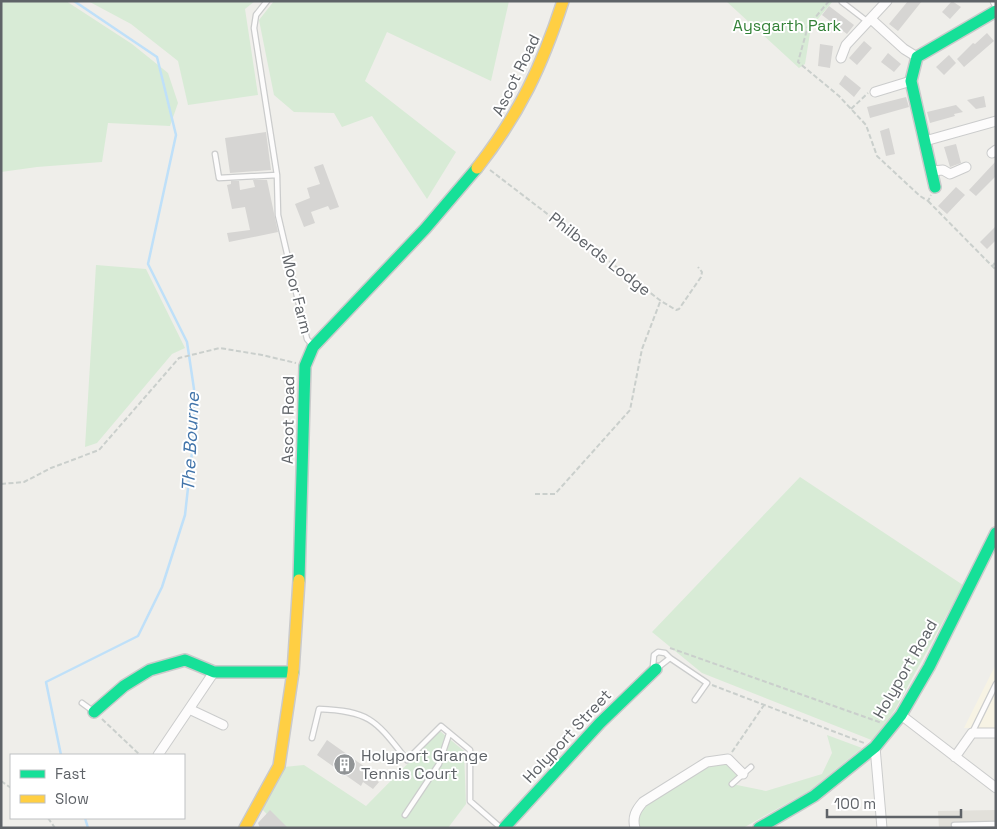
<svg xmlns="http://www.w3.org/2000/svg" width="997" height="829" viewBox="0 0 997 829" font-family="'Space Grotesk',sans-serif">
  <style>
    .commercial { fill: #f7f3e4 }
    .education { fill: #e2e0da }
    .green { fill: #d8ebd6 }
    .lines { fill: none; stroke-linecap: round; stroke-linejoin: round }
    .stream { stroke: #bfe0f9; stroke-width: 2.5 }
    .building { fill: #d6d5d3 }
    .lane-casing { stroke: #cbcccc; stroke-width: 7 }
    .street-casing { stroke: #cbcccc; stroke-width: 11 }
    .fast-casing { stroke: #cacacb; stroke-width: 14 }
    .slow-casing { stroke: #cacacb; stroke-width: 14 }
    .path { stroke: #cacfcc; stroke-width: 2; stroke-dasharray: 5 2.5; stroke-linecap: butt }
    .lane { stroke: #fdfcfc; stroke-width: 4.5 }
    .street { stroke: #fdfcfc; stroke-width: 9 }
    .fast { stroke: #16e098; stroke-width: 11 }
    .slow { stroke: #ffcf43; stroke-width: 11 }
    .labels { text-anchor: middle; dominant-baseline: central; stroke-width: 4; stroke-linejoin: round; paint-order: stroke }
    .park-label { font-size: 16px; fill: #348238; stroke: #fff }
    .street-label { font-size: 16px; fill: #5f6368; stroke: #fff }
    .poi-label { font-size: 16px; fill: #5f6368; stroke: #fff; text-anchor: start }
    .water-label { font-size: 18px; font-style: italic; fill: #4174aa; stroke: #fff }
  </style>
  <rect width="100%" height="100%" fill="#efeeea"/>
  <path class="commercial" d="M996,664V728H964Z"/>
  <path class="education" d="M996,810V828H939L938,811Z"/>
  <path class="green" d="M1,1H66L132,44L168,73L178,103L170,126L108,123L102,162L37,167L1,172Z
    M88,1H255L245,9L258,95L188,105L178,61L131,24Z
    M274,1H509L491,81L387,32L365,81L456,152L427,199L372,116L342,127L334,113L294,112L274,95L259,20Z
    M726,1H833L811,27L805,64L799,68Z
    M96,265L146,269L185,348L172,354L97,443L85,447Z
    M800,477L963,585L896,708L874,741L702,673L652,632Z
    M440,731L464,751L466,804L448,828H280L262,809L284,767L304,765L366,806Z
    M827,735L862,748L809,791L743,828H635L636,810L707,762L728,759L743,774L732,784L766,791L822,774L832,753Z"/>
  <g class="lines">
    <path class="stream" d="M61,755L46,682L138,636L162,587L185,515L194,434V389L187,342L148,264L176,135L157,57L74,1
      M85,818L88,828"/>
  </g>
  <path class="building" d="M908,1H922L898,31L889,24Z
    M952,1L961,7L950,19L942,12Z
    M829,6L854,25L847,34L822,15Z
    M987,33L994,41L964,67L957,59L973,43L975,44Z
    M864,41L872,48L857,65L849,58Z
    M820,44L833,46L830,68L818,66Z
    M888,53L901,64L894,72L881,62Z
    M949,55L956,63L944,75L936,67Z
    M845,75L861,88L854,97L839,84Z
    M984,96L986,107L976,109L967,100Z
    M906,97L909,107L870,118L867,107Z
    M956,105L963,112L954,114L955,116L930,123L927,112Z
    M889,128L895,154L886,156L880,131Z
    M266,132L271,170L230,173L225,138Z
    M956,144L961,163L950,167L944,147Z
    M996,161V176L976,196L969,190Z
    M323,164L339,207L330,210L328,206L311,212L315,223L304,227L295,204L310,198L307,188L320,184L314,167Z
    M253,180H267L278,232L229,242L227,233L250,230L245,207L232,209L227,185L231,184V181H239L240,190L255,187Z
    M956,187L965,195L947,214L938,206Z
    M996,226V240L987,249L980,242Z
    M327,740L372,772L370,776L379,782L373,789L363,782L361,786L317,755Z
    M270,810L288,828H260L258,823Z"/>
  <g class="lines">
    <defs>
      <path id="lane" d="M267,1L256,15L254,28L277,175L278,215L307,339L313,346
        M842,2L868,22
        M215,154L219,178L277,175
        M670,658L656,669L653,666L654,655L658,652L665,653L670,658L707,683L695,700
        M82,703L93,711
        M972,733L996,684
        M312,738L319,709C371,711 376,721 407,760L441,726L470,750V801L501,828
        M732,784L751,767
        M405,815L439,764L449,734
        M954,825L996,824"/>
      <path id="street" d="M995,1L996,3
        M871,19L904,49L917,57
        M841,58L846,45L887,1
        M875,92L911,81
        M925,141L996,121
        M992,153L996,150
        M932,171L943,170L950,174L966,167
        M189,709L223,725
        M901,715L996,788
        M875,747L882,828
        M158,755L214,672
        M955,757L972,733H996
        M635,828C632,817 636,810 643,802L707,762L728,759L743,774"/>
      <path id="fast" d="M935,187L911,81L917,57L996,11
        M299,580L305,366L313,347L425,229L477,168
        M94,712L124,686L150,670L185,660L214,672H293
        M504,828L600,723L656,669
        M759,828L814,796L875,747L901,715L929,667L996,533"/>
      <path id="slow" d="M477,168C520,113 542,66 563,1
        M245,828L279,766L293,672L299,580"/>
    </defs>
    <use href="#lane" class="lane-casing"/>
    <use href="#street" class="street-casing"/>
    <use href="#fast" class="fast-casing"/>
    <use href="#slow" class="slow-casing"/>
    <path class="path" d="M829,1L808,26L798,62L839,96L866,125L877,156L920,196L928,201L931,195
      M851,109L868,93
      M490,170L661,301L676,310L679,309L701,277L702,272L698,267
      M928,201L996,270
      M992,267L996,261
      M1,484L24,482L51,468L99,450L179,358L220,348L262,355L296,363
      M535,494H555L630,410L642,349L660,302
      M670,648L882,723
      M712,685L864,743
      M102,719L140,755
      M732,752L764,705
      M1,781L11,788
      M48,818L55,828"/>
    <use href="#lane" class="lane"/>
    <use href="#street" class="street"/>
    <use href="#fast" class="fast"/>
    <use href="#slow" class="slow"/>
  </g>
  <defs>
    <symbol id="building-disc" viewBox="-11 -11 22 22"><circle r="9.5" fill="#919496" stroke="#fff"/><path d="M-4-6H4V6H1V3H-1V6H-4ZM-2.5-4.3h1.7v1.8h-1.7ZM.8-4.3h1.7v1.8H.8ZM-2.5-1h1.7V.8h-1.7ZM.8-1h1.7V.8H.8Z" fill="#fff"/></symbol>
  </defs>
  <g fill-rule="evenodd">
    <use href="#building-disc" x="332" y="752" width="25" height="25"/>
  </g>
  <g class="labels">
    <g class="park-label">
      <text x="787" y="25">Aysgarth Park</text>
    </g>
    <g class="street-label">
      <text transform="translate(516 75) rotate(-64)">Ascot Road</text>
      <text transform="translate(600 254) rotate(38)">Philberds Lodge</text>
      <text transform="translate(297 294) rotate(76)">Moor Farm</text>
      <text transform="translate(288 420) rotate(-89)">Ascot Road</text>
      <text transform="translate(905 669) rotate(-60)">Holyport Road</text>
      <text transform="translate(567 736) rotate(-47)">Holyport Street</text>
    </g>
    <g class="poi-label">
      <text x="361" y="755">Holyport Grange<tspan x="361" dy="18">Tennis Court</tspan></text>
    </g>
    <g class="water-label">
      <text transform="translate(190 442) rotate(-87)">The Bourne</text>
    </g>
  </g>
  <rect width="997" height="829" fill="none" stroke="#5f6368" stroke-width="5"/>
  <rect x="10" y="754" width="175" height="65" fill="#ffffff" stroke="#bfc1c3"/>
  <rect x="20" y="770" width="25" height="8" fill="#16e098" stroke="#bfc1c3"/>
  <text x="55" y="779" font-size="15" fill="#5f6368">Fast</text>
  <rect x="20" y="795" width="25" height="8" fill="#ffcf43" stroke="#bfc1c3"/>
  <text x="55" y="804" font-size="15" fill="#5f6368">Slow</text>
  <path d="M827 809v8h134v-8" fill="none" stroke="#5f6368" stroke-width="2.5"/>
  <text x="834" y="809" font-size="15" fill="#5f6368" stroke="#ffffff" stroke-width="4" paint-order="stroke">100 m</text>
</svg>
